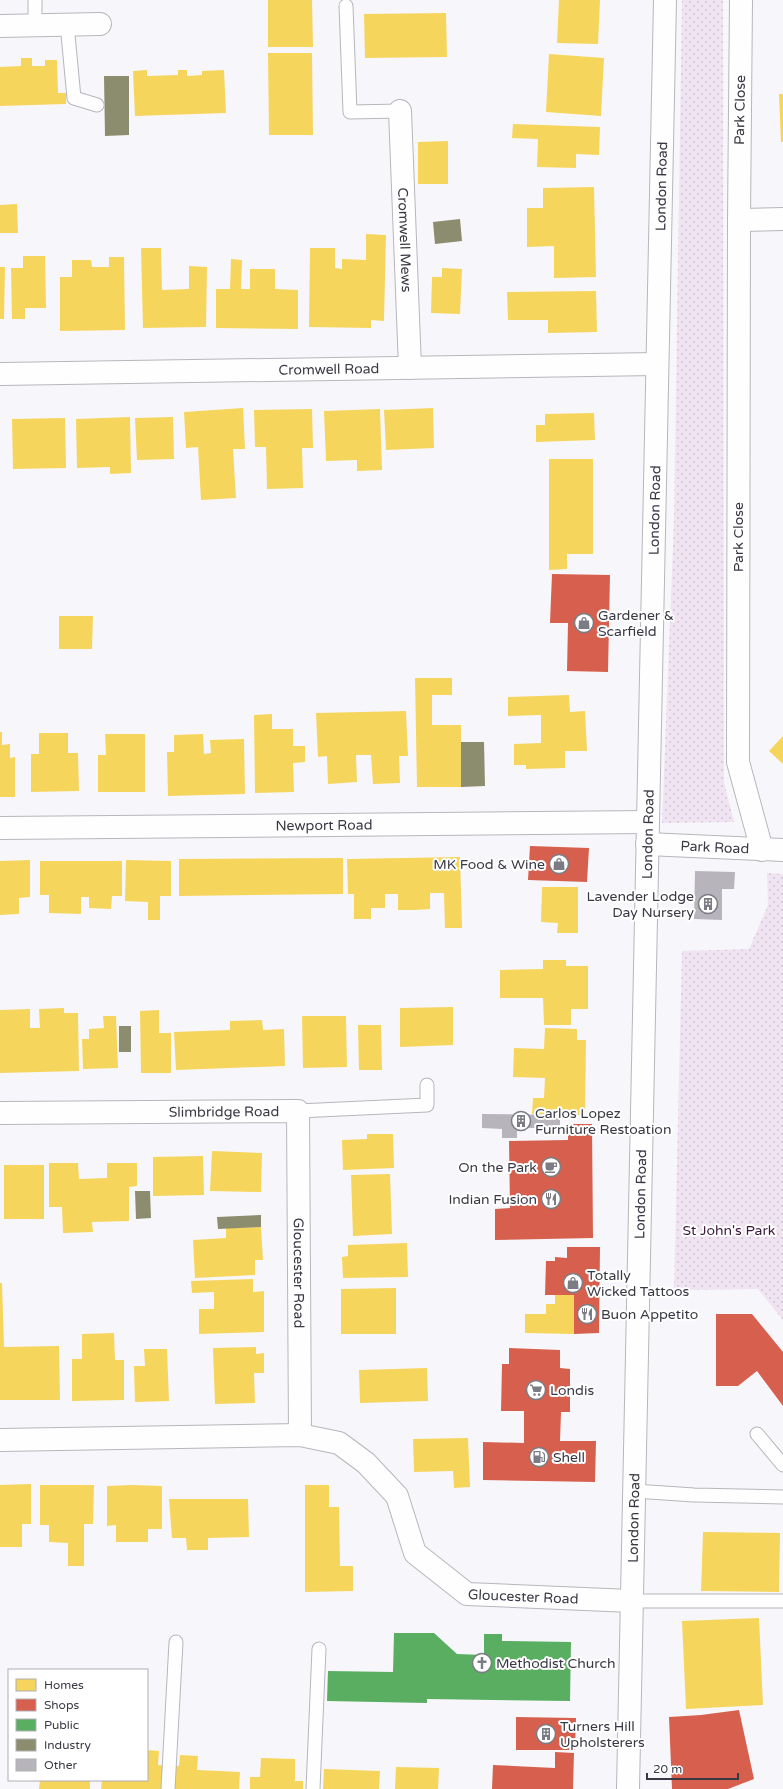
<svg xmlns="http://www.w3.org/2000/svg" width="783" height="1789" viewBox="0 0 783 1789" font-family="'Varela Round',sans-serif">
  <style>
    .park { fill: url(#park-dots) }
    .homes { fill: #f6d55c }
    .shops { fill: #d6604d }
    .public { fill: #5aae61 }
    .industry { fill: #8c8c6e }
    .building { fill: #b7b4bc }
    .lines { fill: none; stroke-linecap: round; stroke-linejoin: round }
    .lane-casing { stroke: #b6b6bc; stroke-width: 15 }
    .street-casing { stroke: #b6b6bc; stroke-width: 24 }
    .secondary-casing { stroke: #b6b6bc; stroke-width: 24 }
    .lane { stroke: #fefefe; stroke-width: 13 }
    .street { stroke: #fefefe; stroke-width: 22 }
    .secondary { stroke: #fefefe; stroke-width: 22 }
    .labels { text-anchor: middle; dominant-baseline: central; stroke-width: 4; stroke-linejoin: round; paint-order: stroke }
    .street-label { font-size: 14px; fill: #383944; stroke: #fff }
    .poi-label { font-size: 14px; fill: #383944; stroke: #fff; text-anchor: start }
    .park-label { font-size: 14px; fill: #3c193d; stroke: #fff }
  </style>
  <defs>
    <pattern id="park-dots" width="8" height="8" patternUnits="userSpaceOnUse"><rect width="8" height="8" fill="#f0e4f2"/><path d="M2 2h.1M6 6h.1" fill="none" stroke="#cfc4d1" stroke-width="1.8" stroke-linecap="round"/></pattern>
  </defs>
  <rect width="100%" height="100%" fill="#f7f7fb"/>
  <path class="park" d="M682,0H723L724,782L734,822L662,823L674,521Z
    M767,873L783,874V1320L758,1289L674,1290L682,951L749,949L768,905Z"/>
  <path class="homes" d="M268,0H312L313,47H268Z
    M559,0H600L598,44L557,43Z
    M446,13L447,57L365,58L364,14Z
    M268,53H312L313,135H269Z
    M549,54L604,58L601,116L546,112Z
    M21,58H32V66H45V60H57L58,93H66V104L0,106V67L21,66Z
    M147,70V76L178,75V70H187V76L202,75V71L224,70L226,113L135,116L133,71Z
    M779,94H783V142H781Z
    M513,124L600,127L599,155L576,154V168L537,167L538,139L512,138Z
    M448,141V184H418V142Z
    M594,187L596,277L554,278V246L527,247V208H543V188Z
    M17,204L18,233H0V205Z
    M366,234L386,235L384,321L371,320V328L309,327L310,248H335V268L342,269V259L366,260Z
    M141,248H161L162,290L189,289V266L207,267L206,327L143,328Z
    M23,256H45L46,308H25V319H12L11,268H23Z
    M109,257H124L125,330L60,331V277H72V260H91L92,267H109Z
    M231,259L242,260L241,289H250V269H275V289L298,290V329L216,328V289H230Z
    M0,267H5L4,319H0Z
    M442,268L462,269L460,314L431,313L432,277H442Z
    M596,291L597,332L548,333V320H508L507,292Z
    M243,408L245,449H233L236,498L201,500L198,447L186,448L184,412Z
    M433,408L434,448L386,450L384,410Z
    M312,409L313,448H302L303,488L267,489L266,447H255L254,410Z
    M380,409L382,470L357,471V460L326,461L324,411Z
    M594,413L595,440L536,442V425H545V414Z
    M130,417L131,473L110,474V467L77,468L76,419Z
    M173,417L174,459L137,460L135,418Z
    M65,418L66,468L13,469L12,419Z
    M549,459H593V554H567V569L549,570Z
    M59,616H93L92,649H59Z
    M415,678H452V695H432V725H461V787H417Z
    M569,695L570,712L585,711L587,751H565V768L526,769V765H514V744L541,743V715L508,716V697Z
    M406,711L408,756H399L400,783L373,784L371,755H356L357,782L328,784L327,756L318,757L316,713Z
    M272,714V729H293V746H305V762L293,763L294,792L255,793L254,715Z
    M0,732H2V745L10,744V758L15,757V797H0Z
    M39,733H68V753H78L79,791L31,792V754H39Z
    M105,734H145V792H98V755H106Z
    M203,734L204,754L211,753L210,740L244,739L245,794L168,796L167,752H174V735Z
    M783,736V764L769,751Z
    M460,857L462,928H445L444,893H430V909L414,910H398V894H385V908H371V919H354V894H348L347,859Z
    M343,858V894L179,896V859Z
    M30,860V897L19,898V914L0,915V861Z
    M126,860L171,861V896H160V920H148V902L125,901Z
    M40,861H122V896H112L111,909L89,908V897H81V914L49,913V895H40Z
    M542,887H578V933H557L558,923L541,922Z
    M543,960H566V966H588V1009H571V1025H544L543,998H500V970L543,969Z
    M453,1007V1045L400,1047V1008Z
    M64,1008V1013H78L79,1071L0,1073V1010L30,1009V1028H40L39,1009Z
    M159,1010V1033H171V1073H141L140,1011Z
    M103,1016H116L118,1068L83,1069L82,1039H89V1029L104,1028Z
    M302,1016H346L347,1067L303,1068Z
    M262,1020L263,1030L284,1029L285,1066L176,1070L174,1032L230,1030V1021Z
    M358,1025H381L382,1070H359Z
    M545,1028L577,1029V1040H586L585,1115L532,1114L533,1098H544L545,1078L513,1077L514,1048L544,1049Z
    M367,1134H393L394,1168L343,1170L342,1140L367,1139Z
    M212,1151L262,1153L261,1192L210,1191Z
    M203,1156L204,1195L153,1196V1157Z
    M49,1163H78L79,1179L107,1178V1163H137V1186L129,1187V1221L92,1222L93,1232L63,1233L62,1207H49Z
    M4,1165H44V1219H4Z
    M390,1174L392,1234L353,1236L351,1175Z
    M261,1227L263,1260H255V1275L195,1278L193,1240L226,1238V1228Z
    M407,1243L408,1277L343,1278L342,1257L348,1256V1245Z
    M253,1279V1292L264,1291V1332L199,1334V1309H214V1292L192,1293L191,1281Z
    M0,1283H2L4,1347L59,1346L60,1400H0Z
    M396,1288V1334H341V1289Z
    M555,1295H574V1334L525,1333V1314H546V1304H555Z
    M114,1333L115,1360H124V1400L72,1401V1359H82V1334Z
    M256,1347V1354L264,1353V1373H254L255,1403L215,1404L213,1348Z
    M144,1349H167L169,1401L135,1402L134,1366H145Z
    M427,1368L428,1401L360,1403L359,1370Z
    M468,1438L470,1487L454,1488L453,1471L414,1472L413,1439Z
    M31,1484V1524H22V1547H0V1485Z
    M40,1485H94L93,1524H84V1566H68V1543L49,1542V1525H40Z
    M132,1485L162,1486V1529H148V1542H116V1525L107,1526V1486Z
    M305,1485H329V1507H339L340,1566H353V1591L305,1592Z
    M169,1499H248L249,1537L208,1538V1550H187L186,1538H172Z
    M703,1532L780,1533L779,1592L701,1591Z
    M759,1618L763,1705L686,1709L682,1621Z
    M147,1750L159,1751L158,1765L179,1766L180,1755L198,1756L197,1770L240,1772L239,1789H101L102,1780H147Z
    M261,1758L295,1759V1781H303V1789H250V1777H260Z
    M396,1767L439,1768L438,1789H395Z
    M324,1769L380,1771L379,1789H323Z
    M40,1780H90V1789H39Z"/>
  <path class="shops" d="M552,574L610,575L608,672L567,671L568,623H550Z
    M530,846L589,848L587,882L528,880Z
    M568,1124H592L593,1238L495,1240V1209L510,1208L509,1141L568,1140Z
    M567,1247H600L599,1333L574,1334V1295H545L546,1261H555V1257L567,1258Z
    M716,1314H752L783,1352V1406L757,1371L738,1386H716Z
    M509,1348L560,1350V1368L570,1369V1412H561L560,1441H596L595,1482L483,1480V1442L524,1443V1411H501L502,1364H509Z
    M739,1710L754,1779L728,1789H672L669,1717L701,1715Z
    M516,1717L576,1718L575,1750H516Z
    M555,1752L574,1753L573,1789H492L493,1765L555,1768Z"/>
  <path class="public" d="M394,1633H434L457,1654L484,1655V1634H502V1641L571,1642L570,1701L427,1699V1703L327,1701L328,1671L393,1672Z"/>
  <path class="industry" d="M104,76H129V135L105,136Z
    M460,219L462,241L435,244L433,222Z
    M461,742H484L485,786L461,787Z
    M119,1026H131V1052H119Z
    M135,1191H150L151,1218L136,1219Z
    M261,1215V1227L218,1229L217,1217Z"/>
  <path class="building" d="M695,871L735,872L734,889H722V920L694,919Z
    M482,1114L560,1115V1128H517V1138H502V1129L482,1128Z"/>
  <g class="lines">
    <defs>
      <path id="lane" d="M35,0V25
        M346,6L350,112L400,111
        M67,24L74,98L97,105
        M298,1111L427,1105V1085
        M757,1434L783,1465
        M634,1491L694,1495L783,1497
        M631,1601H783
        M168,1789L176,1642
        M313,1789L319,1649"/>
      <g id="street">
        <path d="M741,0L739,220L738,762L762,850"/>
        <path d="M0,26L100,24"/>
        <path id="s1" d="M400,111L410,368"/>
        <path d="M739,220L783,219"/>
        <path id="s2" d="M0,374L657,364"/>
        <path id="s3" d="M0,828L648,822"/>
        <path id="s4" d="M647,844L783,850"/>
        <path id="s5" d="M0,1113L298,1111L300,1435"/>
        <path id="s6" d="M0,1440L300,1435L339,1443L366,1463L397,1496L415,1553L467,1594L631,1601"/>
      </g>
      <g id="secondary">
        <path id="s7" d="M628,1789L665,0"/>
      </g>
    </defs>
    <use href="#lane" class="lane-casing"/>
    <use href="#street" class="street-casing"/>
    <use href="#secondary" class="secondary-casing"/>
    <use href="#lane" class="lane"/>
    <use href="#street" class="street"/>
    <use href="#secondary" class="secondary"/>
  </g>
  <defs>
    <symbol id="shop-ring" viewBox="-11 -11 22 22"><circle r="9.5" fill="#fff" stroke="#7b7c84" stroke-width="1.5"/><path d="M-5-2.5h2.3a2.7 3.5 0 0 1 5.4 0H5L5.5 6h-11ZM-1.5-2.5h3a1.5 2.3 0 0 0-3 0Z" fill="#7b7c84"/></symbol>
    <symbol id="building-ring" viewBox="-11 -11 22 22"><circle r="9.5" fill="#fff" stroke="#7b7c84" stroke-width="1.5"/><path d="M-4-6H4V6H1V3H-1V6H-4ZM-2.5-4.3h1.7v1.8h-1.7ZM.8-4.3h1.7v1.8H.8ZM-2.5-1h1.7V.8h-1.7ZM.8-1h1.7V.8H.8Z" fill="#7b7c84"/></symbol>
    <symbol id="cafe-ring" viewBox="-11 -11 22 22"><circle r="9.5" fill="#fff" stroke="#7b7c84" stroke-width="1.5"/><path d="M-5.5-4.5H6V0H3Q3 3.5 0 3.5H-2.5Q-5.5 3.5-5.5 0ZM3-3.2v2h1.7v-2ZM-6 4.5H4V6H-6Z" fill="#7b7c84"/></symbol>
    <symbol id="restaurant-ring" viewBox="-11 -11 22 22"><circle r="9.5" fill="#fff" stroke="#7b7c84" stroke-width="1.5"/><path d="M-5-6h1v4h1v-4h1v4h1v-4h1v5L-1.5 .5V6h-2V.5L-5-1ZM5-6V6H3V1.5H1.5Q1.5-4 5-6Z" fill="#7b7c84"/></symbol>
    <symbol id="supermarket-ring" viewBox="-11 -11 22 22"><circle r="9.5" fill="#fff" stroke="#7b7c84" stroke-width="1.5"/><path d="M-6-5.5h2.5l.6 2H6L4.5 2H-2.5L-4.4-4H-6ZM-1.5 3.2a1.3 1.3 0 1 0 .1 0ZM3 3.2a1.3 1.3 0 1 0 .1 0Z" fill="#7b7c84"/></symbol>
    <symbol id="fuel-ring" viewBox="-11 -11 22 22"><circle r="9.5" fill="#fff" stroke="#7b7c84" stroke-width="1.5"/><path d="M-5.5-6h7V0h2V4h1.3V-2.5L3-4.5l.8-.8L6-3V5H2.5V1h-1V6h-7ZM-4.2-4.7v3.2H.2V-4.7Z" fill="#7b7c84"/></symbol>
    <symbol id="church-ring" viewBox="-11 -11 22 22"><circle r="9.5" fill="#fff" stroke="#7b7c84" stroke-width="1.5"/><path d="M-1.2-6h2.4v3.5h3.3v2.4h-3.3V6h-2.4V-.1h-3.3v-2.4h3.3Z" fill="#7b7c84"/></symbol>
  </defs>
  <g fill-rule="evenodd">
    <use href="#shop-ring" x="573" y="612" width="22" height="22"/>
    <use href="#shop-ring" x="548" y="853" width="22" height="22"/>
    <use href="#building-ring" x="697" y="893" width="22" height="22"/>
    <use href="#building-ring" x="510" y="1110" width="22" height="22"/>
    <use href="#cafe-ring" x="540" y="1156" width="22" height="22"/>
    <use href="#restaurant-ring" x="540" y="1188" width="22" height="22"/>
    <use href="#shop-ring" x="562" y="1272" width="22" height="22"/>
    <use href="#restaurant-ring" x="576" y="1303" width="22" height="22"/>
    <use href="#supermarket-ring" x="525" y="1379" width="22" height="22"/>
    <use href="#fuel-ring" x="528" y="1446" width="22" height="22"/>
    <use href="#church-ring" x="471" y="1652" width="22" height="22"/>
    <use href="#building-ring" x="535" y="1723" width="22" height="22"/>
  </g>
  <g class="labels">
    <g class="street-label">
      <text transform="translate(740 110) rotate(-89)">Park Close</text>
      <text stroke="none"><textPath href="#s7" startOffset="1603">London Road</textPath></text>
      <text stroke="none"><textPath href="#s1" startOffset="129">Cromwell Mews</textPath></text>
      <text stroke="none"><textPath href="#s2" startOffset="329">Cromwell Road</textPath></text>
      <text stroke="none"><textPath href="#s7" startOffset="1279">London Road</textPath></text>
      <text transform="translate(738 537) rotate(-90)">Park Close</text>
      <text stroke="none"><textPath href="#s3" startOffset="324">Newport Road</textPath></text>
      <text stroke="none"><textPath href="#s7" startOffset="955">London Road</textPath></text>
      <text stroke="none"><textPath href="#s4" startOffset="68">Park Road</textPath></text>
      <text stroke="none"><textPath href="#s5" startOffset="224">Slimbridge Road</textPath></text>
      <text stroke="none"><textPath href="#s7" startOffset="595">London Road</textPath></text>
      <text stroke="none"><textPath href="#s5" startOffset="460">Gloucester Road</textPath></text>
      <text stroke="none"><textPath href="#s7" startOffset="271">London Road</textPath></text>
      <text stroke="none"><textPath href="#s6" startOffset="601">Gloucester Road</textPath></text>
    </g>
    <g class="poi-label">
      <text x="598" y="615">Gardener &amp;<tspan x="598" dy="16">Scarfield</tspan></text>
      <text x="545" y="864" text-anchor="end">MK Food &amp; Wine</text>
      <text x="694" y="896" text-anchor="end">Lavender Lodge<tspan x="694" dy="16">Day Nursery</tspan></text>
      <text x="535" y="1113">Carlos Lopez<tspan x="535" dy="16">Furniture Restoation</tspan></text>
      <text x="537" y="1167" text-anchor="end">On the Park</text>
      <text x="537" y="1199" text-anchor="end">Indian Fusion</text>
      <text x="587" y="1275">Totally<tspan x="587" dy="16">Wicked Tattoos</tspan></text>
      <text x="601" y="1314">Buon Appetito</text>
      <text x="550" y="1390">Londis</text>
      <text x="553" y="1457">Shell</text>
      <text x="496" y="1663">Methodist Church</text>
      <text x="560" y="1726">Turners Hill<tspan x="560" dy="16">Upholsterers</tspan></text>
    </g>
    <g class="park-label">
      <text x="729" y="1230">St John's Park</text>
    </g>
  </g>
  <rect x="8" y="1669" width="140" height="112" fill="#ffffff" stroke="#afb0b4"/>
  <rect x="16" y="1679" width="20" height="12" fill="#f6d55c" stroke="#afb0b4"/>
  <text x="44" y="1689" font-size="12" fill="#383944">Homes</text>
  <rect x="16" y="1699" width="20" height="12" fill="#d6604d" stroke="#afb0b4"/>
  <text x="44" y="1709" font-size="12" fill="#383944">Shops</text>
  <rect x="16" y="1719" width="20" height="12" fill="#5aae61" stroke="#afb0b4"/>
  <text x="44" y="1729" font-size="12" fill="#383944">Public</text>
  <rect x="16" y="1739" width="20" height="12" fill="#8c8c6e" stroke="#afb0b4"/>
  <text x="44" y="1749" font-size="12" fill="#383944">Industry</text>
  <rect x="16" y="1759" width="20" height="12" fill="#b7b4bc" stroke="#afb0b4"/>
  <text x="44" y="1769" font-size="12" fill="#383944">Other</text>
  <path d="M647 1773v6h91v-6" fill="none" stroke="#383944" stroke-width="2"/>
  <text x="653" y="1773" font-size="12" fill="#383944" stroke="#ffffff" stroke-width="3" paint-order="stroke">20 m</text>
</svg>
